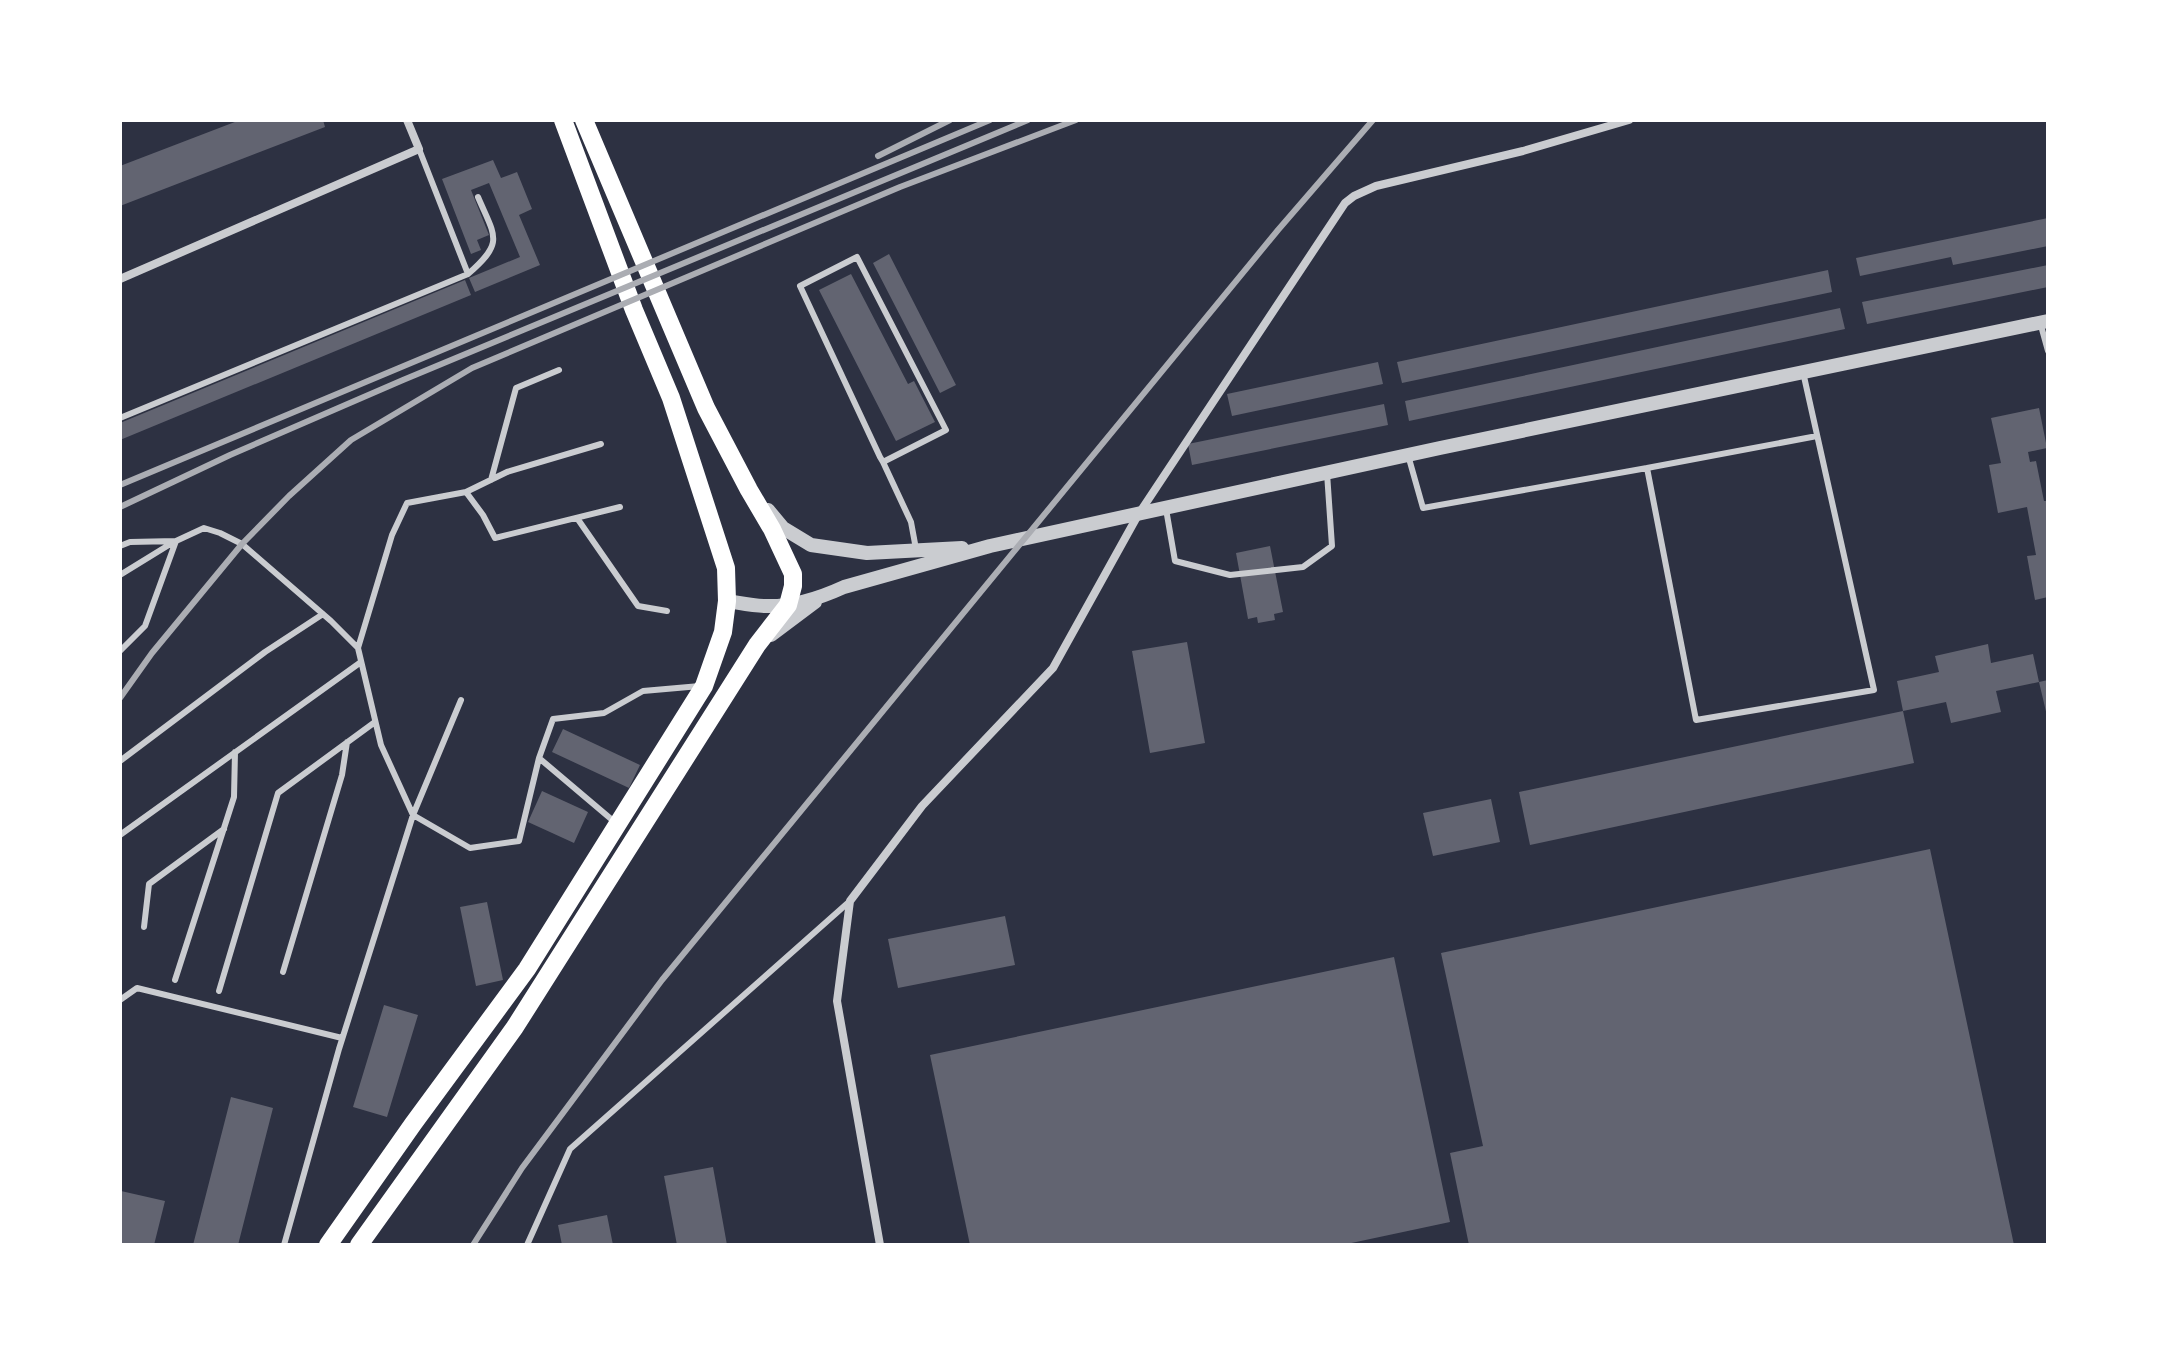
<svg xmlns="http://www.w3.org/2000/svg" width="2168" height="1365" viewBox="0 0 2168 1365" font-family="Arial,sans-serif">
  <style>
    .building { fill: #626471 }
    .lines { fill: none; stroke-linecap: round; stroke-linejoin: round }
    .service { stroke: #caccd0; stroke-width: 6 }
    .minor { stroke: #caccd0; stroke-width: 8 }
    .tertiary { stroke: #caccd0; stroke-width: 14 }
    .primary { stroke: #fff; stroke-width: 18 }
    .rail { stroke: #abadb3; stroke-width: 6 }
  </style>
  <rect width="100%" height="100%" fill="#2d3142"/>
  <path class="building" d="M240,120H323L325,127L120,206V166Z
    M493,160L501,178L517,172L532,209L519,215L540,265L475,292L469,278L520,257L489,183L471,190L489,235L477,240L481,250L471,254L442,179Z
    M2048,218V246L1953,265L1951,257L1860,276L1856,258Z
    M889,254L956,385L940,393L873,263Z
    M2048,265V287L1867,324L1862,302Z
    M1828,270L1832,292L1402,383L1397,362Z
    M851,274L908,384L914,381L935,422L896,441L819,290Z
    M465,280L471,295L120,440V423Z
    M1840,308L1845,329L1409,421L1405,401Z
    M1378,362L1383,384L1232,416L1227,394Z
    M1384,404L1388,425L1192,465L1188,444Z
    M2039,408L2047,448L2028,452L2030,462L2036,461L2044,501H2048V597L2035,600L2027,556L2036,555L2027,507L1998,513L1989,465L2001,463L1991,418Z
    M1270,546L1283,612L1274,614L1275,620L1258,623L1257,617L1248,619L1236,553Z
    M1187,642L1205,743L1150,753L1132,651Z
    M1988,644L1991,663L2033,654L2039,682L2048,680V720L2039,682L1996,691L2001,712L1951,723L1946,702L1903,711L1897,681L1939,672L1935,656Z
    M1903,711L1914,763L1530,845L1519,792Z
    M563,729L640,765L629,788L552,752Z
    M542,791L588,812L574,843L528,822Z
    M1491,799L1500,842L1433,856L1423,813Z
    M1930,849L2014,1245H1469L1450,1153L1483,1146L1441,953Z
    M487,902L503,980L476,986L460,907Z
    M1005,916L1015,965L898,988L888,939Z
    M1394,957L1450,1222L1342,1245H970L930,1055Z
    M384,1005L418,1015L387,1117L353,1107Z
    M231,1097L273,1108L238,1245H193Z
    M713,1167L727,1245H677L664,1176Z
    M121,1191L165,1201L154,1245H120Z
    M607,1215L613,1245H562L558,1225Z"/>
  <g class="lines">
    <path class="service" d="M468,274C505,242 495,237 478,197
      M2040,322L2048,351
      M120,418L468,274L419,149
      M1408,455L1423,508L1647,468L1696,720L1874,690L1803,372
      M883,462L946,430L857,257L800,286L880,457L883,462L911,522L916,549
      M1647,468L1817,436
      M491,480L516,388L559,370
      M466,492L483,515L495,538L620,507
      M1166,509L1175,561L1230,575L1303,567L1332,546L1327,473
      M577,518L638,606L667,611
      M120,546L130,542L176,541L204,528L220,533L242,544L331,621L358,648L381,745L413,815L470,848L519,841L539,758
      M120,575L172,543
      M358,648L392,535L407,503L466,492L507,472L601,444
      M120,651L145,626L176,541
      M120,761L265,652L323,614
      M617,824L539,758L553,719L604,713L643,691L700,686
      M120,835L361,662
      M144,927L149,884L224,829
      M283,972L342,775L347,742
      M175,980L234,797L235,752
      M219,991L278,793L375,722
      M120,1000L137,988L342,1038
      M284,1245L339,1049L413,815L461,700
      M527,1245L570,1149L850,901"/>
    <path class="minor" d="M120,279L419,149L407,120
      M880,1245L837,1001L850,901L922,806L1053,668L1138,515L1345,203L1354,196L1376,186L1523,151L1629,120"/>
    <path class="tertiary" d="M768,510L783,528L811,545L867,553L962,548
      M727,601C740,603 753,606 765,606C793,607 820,598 844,587L990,546L1440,448L2048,321
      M771,635L815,602"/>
    <path class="primary" d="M328,1245L413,1124L527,969L704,686L723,632L727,601L726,568L671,398L634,310L563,120
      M359,1245L515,1027L757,645L788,605L793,586V574L772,529L749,490L706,408L584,120"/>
    <path class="rail" d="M878,156L950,120
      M120,485L990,120
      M120,507L230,455L403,380L1028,120
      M120,698L152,653L242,544L289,496L351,440L472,368L900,187L1076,120
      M473,1245L522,1168L662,980L1278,230L1373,120"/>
  </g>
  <rect width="2168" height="1365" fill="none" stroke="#ffffff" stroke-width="244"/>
</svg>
